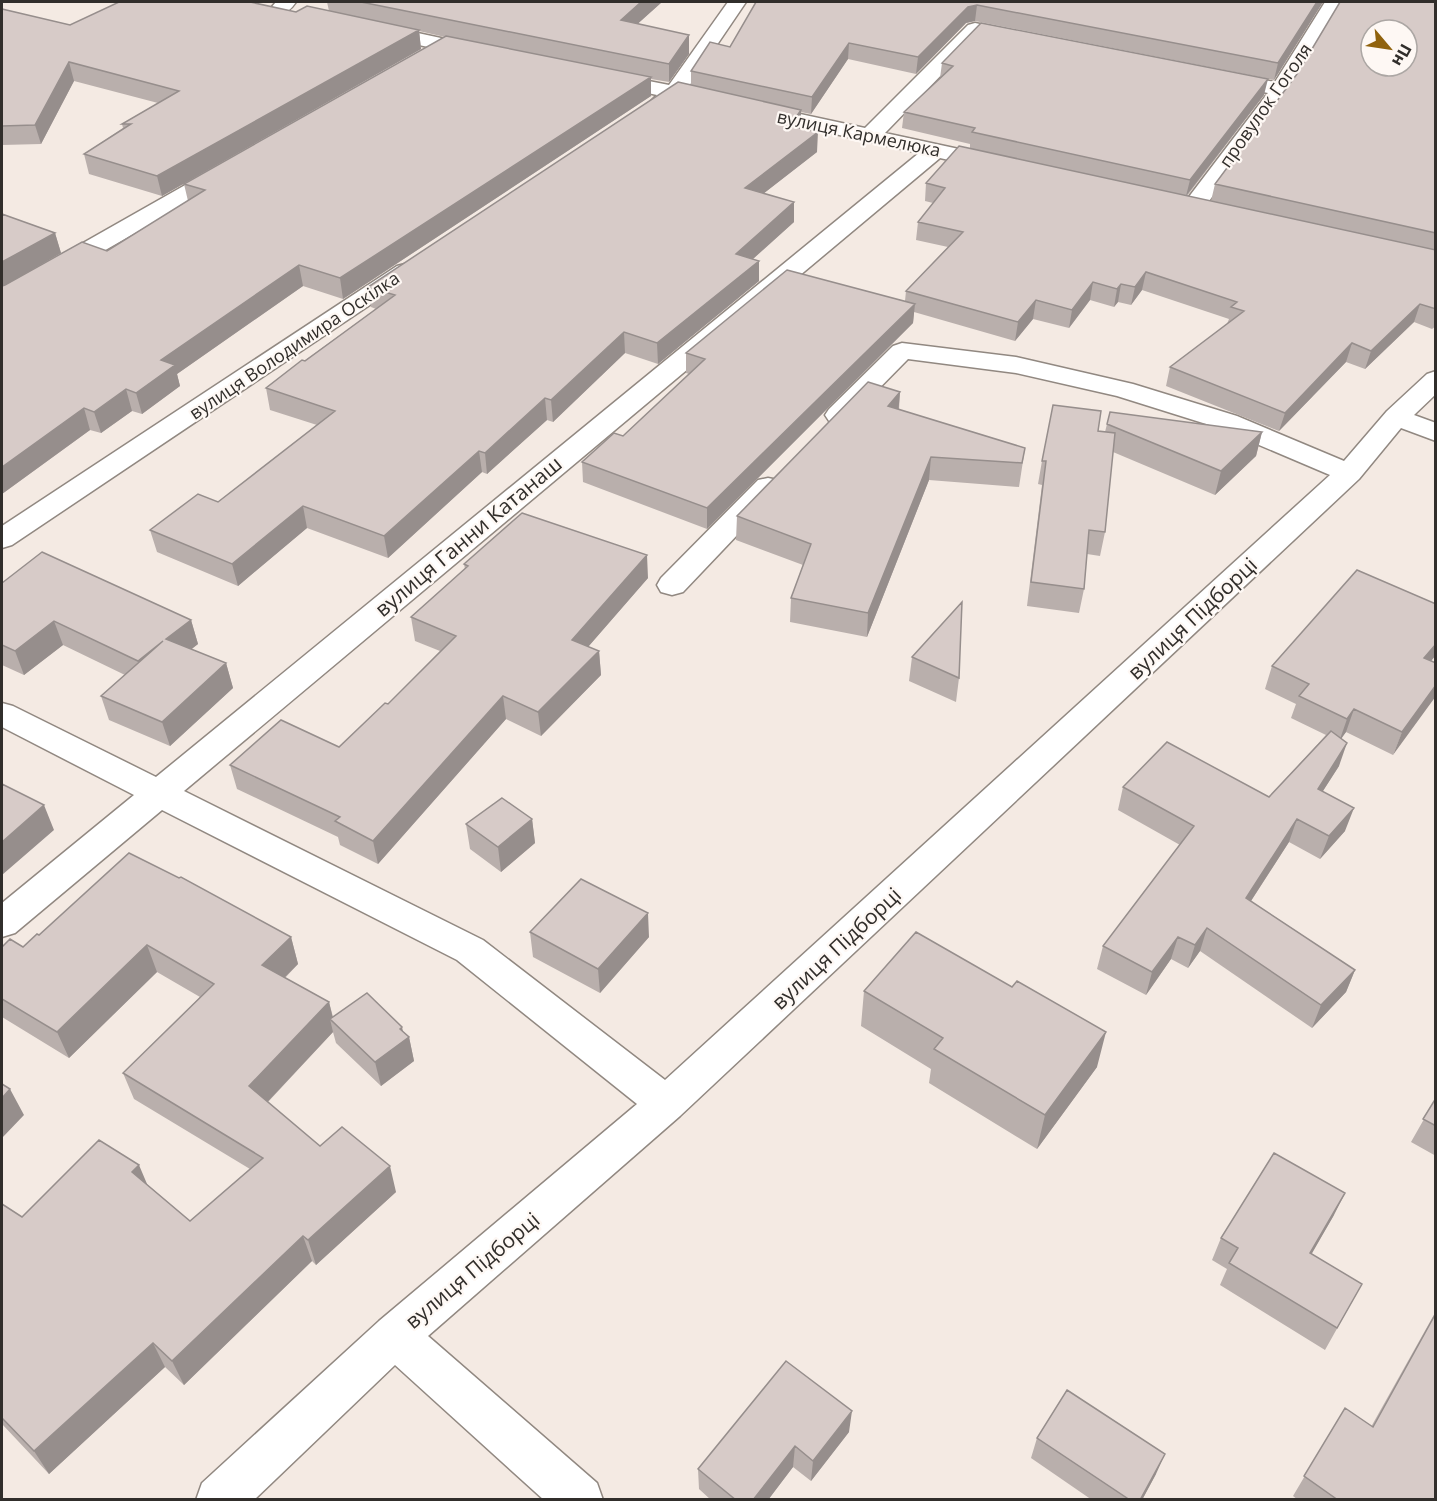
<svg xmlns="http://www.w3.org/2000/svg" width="1437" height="1501" viewBox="0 0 1437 1501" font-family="'Open Sans',sans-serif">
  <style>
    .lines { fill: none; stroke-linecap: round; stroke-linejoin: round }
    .minor-casing { stroke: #918881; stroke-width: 3 }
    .minor { fill: #fff; fill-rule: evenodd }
    .wall { fill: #b9afac }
    .shaded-wall { fill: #968e8c }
    .building { fill: #d7cbc8; stroke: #968e8c; stroke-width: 1.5; fill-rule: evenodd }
    .labels { text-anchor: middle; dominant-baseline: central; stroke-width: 4.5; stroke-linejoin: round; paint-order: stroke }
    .far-street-label { font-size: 18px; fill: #312e2b; stroke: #fef8f4 }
    .street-label { font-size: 21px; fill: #312e2b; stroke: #fef8f4 }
  </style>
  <rect width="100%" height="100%" fill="#f4eae3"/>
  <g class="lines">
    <defs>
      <path id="minor" d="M276,2H296C290,11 283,16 272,13L270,9Z
        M728,2H746L687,89L717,96L720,100L717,104L710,106L678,99C668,106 662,111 651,108L648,104L657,95L601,83L598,79L601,75L608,73L669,85Z
        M1325,2H1343L1291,89L1201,212L1193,214L1185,212L1182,207L1185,202L1268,93L1214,82L1211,78L1214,74L1221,72L1275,82Z
        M975,23L1027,34L1030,38L1027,42L1020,44L979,36L885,133L1005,159L1008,164L1005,169L997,171L940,158L184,791L483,940L665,1080L1330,475L1219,428L1117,396L1016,373L908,359L847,421L838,423L829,421L825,415L829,409L893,346L902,343L1016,357L1133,384L1237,416L1344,461L1387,411L1427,374L1436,371V394L1414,415L1436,423V441L1401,428L1359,479L680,1116L428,1336L597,1483L603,1500H544L395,1365L254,1500H196L202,1483L379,1321L637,1104L457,960L162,810L15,933L2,937V903L134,795L2,727V703L13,706L156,777L919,153L751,115L748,111L751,107L758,105L865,128L968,25Z
        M376,24L478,46L485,48L488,52L485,56L478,58L369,34L366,30L369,26Z
        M225,165L233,167L236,172L233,177L11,304L2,306V289L217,167Z
        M405,264L413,266L417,271L413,276L12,545L2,548V526L397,266Z
        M768,478L778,480L782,486L778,492L683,592L672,595L661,592L657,585L661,578L758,480Z"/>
    </defs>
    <use href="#minor" class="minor-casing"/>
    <use href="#minor" class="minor"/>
  </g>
  <path class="wall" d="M327,2H662L638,23L689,54L669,82L651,79V96L343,299L303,286L177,374L180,386L142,414L132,411L101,433L90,430L2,494V214L55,233L61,253L3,286L107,251L188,201L184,184L445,37L419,31L421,49L162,196L89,174L84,154L123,128L122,124L158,103L74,81L41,144L2,145V9L70,25L329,11Z
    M756,2H1323L1274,80L975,21L966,23L916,74L848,59L811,114L801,112V128L817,152L764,193L794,222L753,259L759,281L658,364L625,353L553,422L547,420L487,474L482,472L388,558L307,528L238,586L157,552L150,530L218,502L317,425L270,410L266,388L376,309L371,307L368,287L691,85V71L730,47Z
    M1436,2V326L1432,329L1414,322L1365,369L1346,362L1279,431L1166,386L1170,367L1227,324L1229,319L1142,290L1131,305L1118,302L1114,307L1090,300L1069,328L1033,319L1015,341L914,312L913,323L707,529L583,482L582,462L623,436L689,374L686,373V353L905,301L906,291L948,247L916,240L918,222L933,203L925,201L926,183L970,148V144L902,128L904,112L940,78L942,63L1264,95L1187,196L1211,201L1215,184L1297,74Z
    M900,392L899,410L1025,448L1019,487L929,480L867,637L790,622L791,598L803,565L736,540L737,516Z
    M1107,424L1262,432L1256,456L1215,495L1113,452L1105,532L1100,556L1087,554L1084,589L1079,613L1027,606L1042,485L1038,484L1042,461L1098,431L1105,432Z
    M464,564L648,578L588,647L599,651L601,675L541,736L506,719L378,864L340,845L338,837L237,789L230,765L339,747L388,704L440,651L415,641L411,617L465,569Z
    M2,583L191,620L198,644L191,649L226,663L233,688L170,746L109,720L101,696L125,675L63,645L24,675L2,665Z
    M912,657L959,678L956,702L909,681Z
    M1431,661L1393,755L1346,732L1341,738L1339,766L1323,791L1345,831L1320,859L1289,842L1251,901L1355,970L1346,992L1312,1028L1200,951L1188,968L1171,959L1146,995L1097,969L1103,946L1180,845L1118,810L1123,787L1269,797L1326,735L1291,718L1296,704L1265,689L1272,666Z
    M532,819L535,843L501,872L470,849L466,824Z
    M530,932L649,937L600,993L533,957Z
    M39,935L291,937L298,964L285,978L329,1002L333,1017L404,1032L409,1037L414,1061L381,1086L336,1043L333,1032L268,1102L320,1146L396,1192L316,1265L312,1261L184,1385L165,1367L49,1474L2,1424V1204L22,1217L148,1185L190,1221L250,1169L134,1099L123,1073L200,997L157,972L69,1058L2,1017V947H23Z
    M1012,987L1097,1067L1037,1149L929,1083L931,1069L861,1026L864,991Z
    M1436,1098V1156L1411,1142Z
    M1334,1215L1311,1254L1362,1284L1325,1350L1220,1285L1227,1269L1212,1260L1221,1238Z
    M1436,1311V1500H1298L1293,1496L1345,1408L1371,1427Z
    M849,1432L811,1481L793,1467L768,1500H711L699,1489L698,1469Z
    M1037,1438L1156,1474L1142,1500H1092L1031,1458Z"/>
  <path class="shaded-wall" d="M641,2H662L622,38L621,20Z
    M1317,2H1323L1274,80L1278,63Z
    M977,5L975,21L966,23L916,74L918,57L968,7Z
    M419,30L421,49L162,196L157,176Z
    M689,35V54L669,82V64Z
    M849,43L848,59L811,114L812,97Z
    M69,62L74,81L41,144L35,125Z
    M651,77V96L343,299L340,278Z
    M1268,79L1264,95L1186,196L1190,180Z
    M801,110V129L790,126Z
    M818,132L817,152L745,208V188Z
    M794,202V222L735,275L736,254Z
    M55,233L61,253L2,287V262Z
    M759,261V281L658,364L657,343Z
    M299,265L303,286L177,374L180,386L142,414L136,393L161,360Z
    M1146,272L1142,290L1131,305L1135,287Z
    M1093,282L1090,300L1069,328L1072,310Z
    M1121,284L1118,302L1114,307L1117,289Z
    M1036,300L1033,319L1015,341L1018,322Z
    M915,304L913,323L707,529V508Z
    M1420,304L1414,322L1365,369L1371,351Z
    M624,332L625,353L553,422L551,400Z
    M1352,343L1346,362L1279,431L1285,413Z
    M126,389L132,411L101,433L94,412Z
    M900,392L898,415L888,406Z
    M545,398L547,420L487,474L485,453Z
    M84,408L90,430L2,494V467Z
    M1262,432L1256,456L1215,495L1221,471Z
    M479,451L482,472L388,558L384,536Z
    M931,457L929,480L867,637L868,613Z
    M303,506L307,528L238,586L232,564Z
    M647,555L648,578L574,663L572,640Z
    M191,620L198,644L173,664L166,639Z
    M54,621L63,645L24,675L15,651Z
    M1436,644V655L1415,681L1424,658Z
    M599,651L601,675L541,736L538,712Z
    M226,663L233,688L170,746L162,722Z
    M1436,685V696L1393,755L1402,732Z
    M503,696L506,719L378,864L373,841Z
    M1354,709L1346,732L1339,742L1347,719Z
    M1347,743L1339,766L1310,811L1318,789Z
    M44,805L54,830L2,875V842Z
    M1354,808L1345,831L1320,859L1329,836Z
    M532,819L535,843L501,872L498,847Z
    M1297,819L1289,842L1238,921L1246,898Z
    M648,913L649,937L600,993L598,969Z
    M1207,928L1200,951L1188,968L1195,945Z
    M291,937L298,964L270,992L262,965Z
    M1178,937L1171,959L1146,995L1152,972Z
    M147,945L157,972L69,1058L57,1032Z
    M1355,970L1346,992L1312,1028L1321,1005Z
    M329,1002L334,1023L330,1019L333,1032L258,1112L249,1086Z
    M402,1027L405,1040L409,1037L414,1061L381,1086L375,1062L400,1029Z
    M1106,1032L1097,1067L1037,1149L1045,1115Z
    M10,1089L24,1115L2,1138V1098Z
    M139,1165L150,1191L132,1172Z
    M390,1166L396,1192L316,1265L308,1240Z
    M1345,1193L1334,1215L1299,1276L1310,1253Z
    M303,1236L312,1261L184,1385L172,1361Z
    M153,1343L165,1367L49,1474L34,1451Z
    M852,1411L849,1432L811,1481L813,1461Z
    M795,1446L793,1467L768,1500H753Z
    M1165,1454L1156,1474L1142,1500H1140Z"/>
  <path class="building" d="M119,2H250L296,12L307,6L419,30L157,176L84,154L131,124H122L179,91L69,62L35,125L2,126V9L70,25Z
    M361,2H641L621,20L689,35L669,64Z
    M756,2H1317L1278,63L977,5L968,7L918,57L849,43L812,97L691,71L710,42L730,47Z
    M1340,2H1436V233L1215,184L1297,74ZM1371,30H1407V66H1371Z
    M981,23L1268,79L1190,180L972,132L975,128L904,112L953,66L942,63Z
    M446,36L651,77L340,278L299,265L161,360L175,365L136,393L126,389L94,412L84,408L2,467V286L5,285L82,242L107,251L205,190L184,184Z
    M678,82L801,110L790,126L818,132L745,188L794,202L736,254L759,261L657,343L624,332L551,400L545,398L485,453L479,451L384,536L303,506L232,564L150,530L198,494L218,502L335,411L266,388L302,360L305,361L395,295L368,287Z
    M959,146L1436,250V309L1420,304L1371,351L1352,343L1285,413L1170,367L1244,311L1231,307L1237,302L1146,272L1135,287L1121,284L1117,289L1093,282L1072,310L1036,300L1018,322L906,291L963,232L918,222L945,188L926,183Z
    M2,214L55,233L2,262Z
    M787,270L915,304L707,508L582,462L614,433L623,436L705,359L686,353Z
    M868,382L900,392L888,406L1025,448L1022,463L931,457L868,613L791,598L811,544L737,516Z
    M1053,405L1101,411L1098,431L1115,433L1105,532L1089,530L1084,589L1031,582L1046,461H1042Z
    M1110,412L1262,432L1221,471L1107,424Z
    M522,513L647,555L572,640L599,651L538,712L503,696L373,841L335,821L340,817L230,765L281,720L339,747L385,703L388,704L456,636L411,617L468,566L464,564Z
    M42,552L191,620L166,639L226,663L162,722L101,696L163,641L138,661L54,621L15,651L2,645V583Z
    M1357,570L1436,604V644L1424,658L1436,663V685L1402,732L1354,709L1347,719L1299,696L1309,684L1272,666Z
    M962,602L959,678L912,657Z
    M1331,731L1347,743L1318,789L1354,808L1329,836L1297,819L1246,898L1355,970L1321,1005L1207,928L1195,945L1178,937L1152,972L1103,946L1194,826L1123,787L1167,742L1269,797Z
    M2,784L44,805L2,842Z
    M502,798L532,819L498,847L466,824Z
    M129,853L179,878L181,877L291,937L262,965L329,1002L249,1086L320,1146L342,1127L390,1166L308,1240L303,1236L172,1361L153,1343L34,1451L2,1418V1204L22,1217L99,1140L139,1165L132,1172L190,1221L263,1158L123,1073L214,984L147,945L57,1032L2,999V947L10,939L23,947L37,934L39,935Z
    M581,879L648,913L598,969L530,932Z
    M916,932L1012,987L1017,981L1106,1032L1045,1115L934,1049L943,1038L864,991Z
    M367,993L402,1027L400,1029L409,1037L375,1062L330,1019Z
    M2,1084L10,1089L2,1098Z
    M1436,1098V1126L1423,1119Z
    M1274,1153L1345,1193L1310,1253L1362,1284L1337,1328L1229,1263L1238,1248L1221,1238Z
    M1436,1313V1500H1338L1304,1476L1345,1408L1373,1427Z
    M786,1361L852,1411L813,1461L795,1446L753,1500H736L698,1469Z
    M1067,1390L1165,1454L1140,1500H1130L1037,1438Z"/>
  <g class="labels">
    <g class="far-street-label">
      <text transform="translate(1265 105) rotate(-55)">провулок Гоголя</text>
      <text transform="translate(859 133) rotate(12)">вулиця Кармелюка</text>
      <text transform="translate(294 345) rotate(-34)">вулиця Володимира Оскілка</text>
    </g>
    <g class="street-label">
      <text transform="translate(468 536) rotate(-40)">вулиця Ганни Катанаш</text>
      <text transform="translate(1192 618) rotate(-43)">вулиця Підборці</text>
      <text transform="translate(836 948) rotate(-43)">вулиця Підборці</text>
      <text transform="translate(472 1270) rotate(-40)">вулиця Підборці</text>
    </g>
  </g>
  <rect width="1437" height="1501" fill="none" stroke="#312e2b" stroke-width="6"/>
  <g transform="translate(1389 48) rotate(119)"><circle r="28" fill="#fef8f4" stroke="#aca7a4" stroke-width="1.5"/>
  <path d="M0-4.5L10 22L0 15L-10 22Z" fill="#90620d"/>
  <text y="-9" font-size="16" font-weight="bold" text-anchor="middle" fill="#312e2b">Пн</text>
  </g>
</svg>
